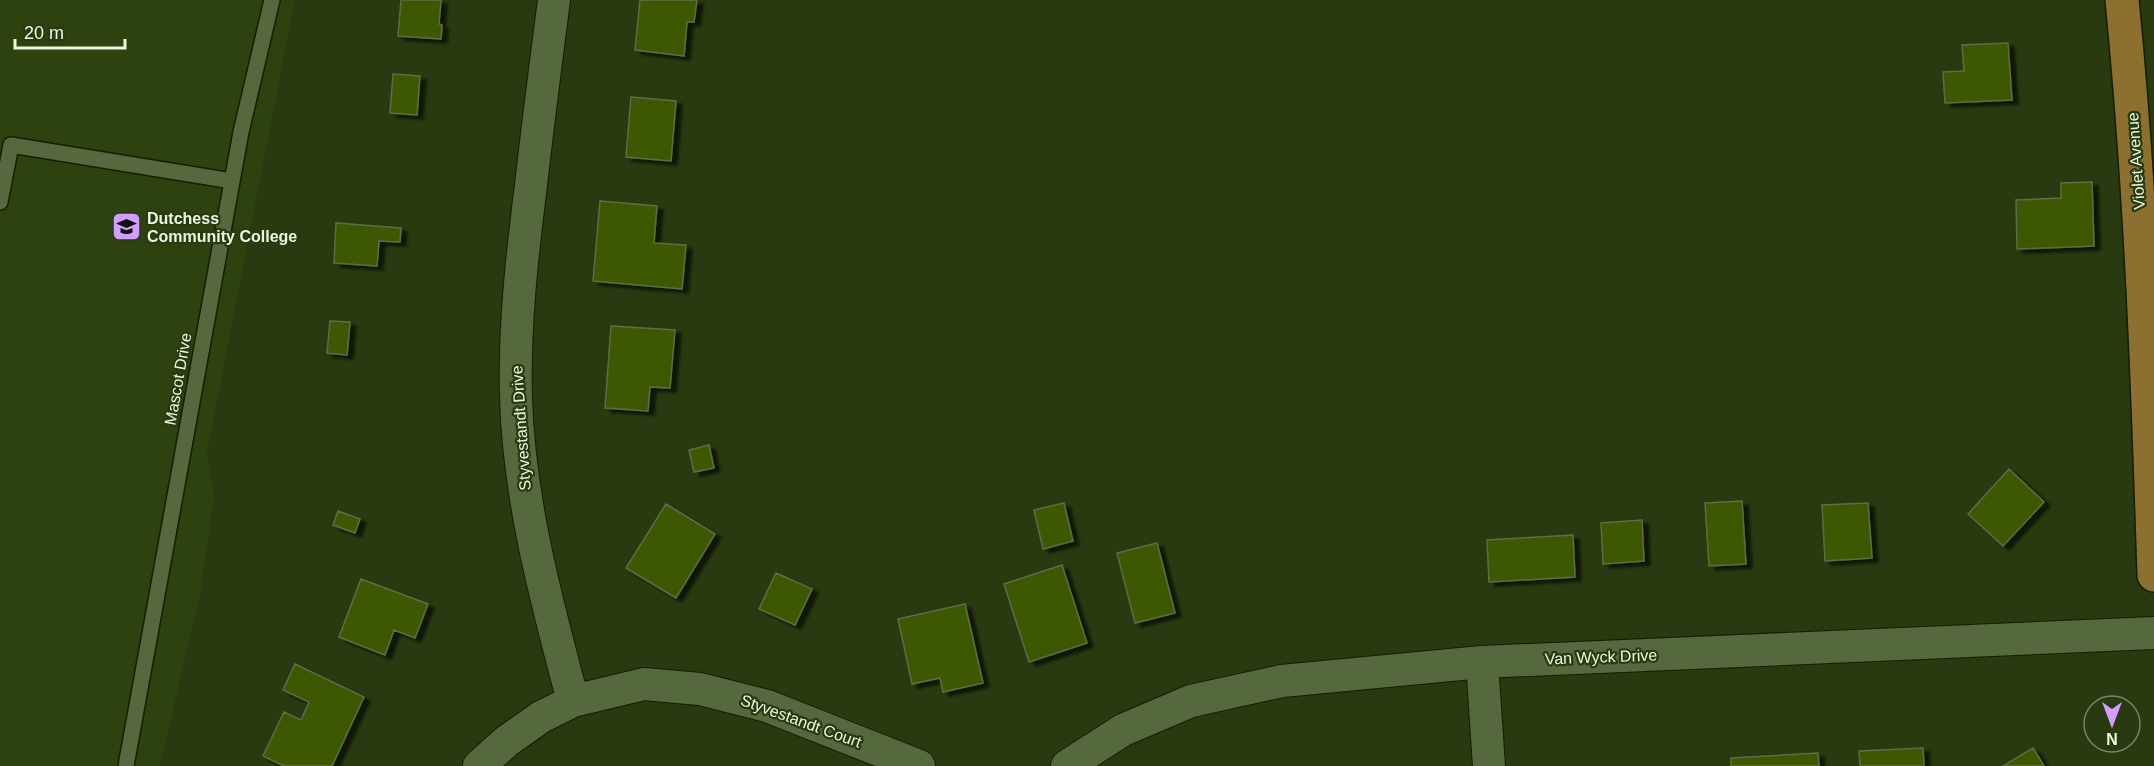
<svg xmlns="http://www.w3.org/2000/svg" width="2154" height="766" viewBox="0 0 2154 766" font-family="Helvetica,sans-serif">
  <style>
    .built { fill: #2e4210 }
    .building { fill: #3c5802; stroke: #5c6e44; stroke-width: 1.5; filter: url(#shadow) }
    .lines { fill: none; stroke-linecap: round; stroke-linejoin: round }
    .service-casing { stroke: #131f02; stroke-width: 18 }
    .minor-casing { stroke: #131f02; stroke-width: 34 }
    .primary-casing { stroke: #131f02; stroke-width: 36 }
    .service { stroke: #56683e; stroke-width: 15 }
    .minor { stroke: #56683e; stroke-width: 32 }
    .primary { stroke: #8d7030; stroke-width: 33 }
    .labels { text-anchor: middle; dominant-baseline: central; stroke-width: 4.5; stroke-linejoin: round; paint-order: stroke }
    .street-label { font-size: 16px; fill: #ecf7df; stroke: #293910 }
    .poi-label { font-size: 16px; font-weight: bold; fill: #ecf7df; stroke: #293910; text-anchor: start }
  </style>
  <defs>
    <filter id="shadow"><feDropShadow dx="6" dy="4" stdDeviation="1.5" flood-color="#0009"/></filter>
  </defs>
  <rect width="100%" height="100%" fill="#293910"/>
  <path class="built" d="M0,0H295L207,453L214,498L200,594L160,766H0Z"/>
  <path class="building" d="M401,0H441L439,24L442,25L441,39L398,36Z
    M640,0H697L694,22H687L684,56L635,50Z
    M2008,43L2012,100L1945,103L1943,72L1964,71L1962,45Z
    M393,74L420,76L417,115L390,113Z
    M631,97L676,101L671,161L626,157Z
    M2092,182L2094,246L2017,249L2016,200L2061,198V183Z
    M600,201L657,206L654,243L686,245L682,289L593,281Z
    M336,223L401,228L400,242L379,241L377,266L334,263Z
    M330,321L350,322L347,355L327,353Z
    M611,326L675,330L670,388L650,387L648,411L605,408Z
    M709,445L714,468L694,472L689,450Z
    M2009,469L2044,502L2003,546L1968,514Z
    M1742,501L1746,564L1709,566L1705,503Z
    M1064,503L1073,541L1043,549L1034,510Z
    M1868,503L1872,558L1825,561L1822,505Z
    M666,504L715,534L676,598L626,568Z
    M338,511L360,519L355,533L333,525Z
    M1642,520L1644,561L1603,564L1601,523Z
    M1573,535L1575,577L1489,582L1487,540Z
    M1157,543L1175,613L1135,623L1117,553Z
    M1062,565L1087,643L1029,662L1004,584Z
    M776,573L812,589L795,625L759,609Z
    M361,579L428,604L415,638L394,630L385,655L339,637Z
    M965,604L983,683L943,692L940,678L912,684L898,619Z
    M295,664L364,697L332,766H284L263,756L284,712L301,720L309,702L283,690Z
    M1923,748L1924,766H1860L1859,751Z
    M2033,748L2044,766H2003Z
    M1818,753L1819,766H1731V758Z"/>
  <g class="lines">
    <defs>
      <path id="service" d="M0,202L11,145L232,181
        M126,766L241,132L272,0"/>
      <path id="minor" d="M554,0C546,62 538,123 531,185C522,256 514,327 516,398C519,501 547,603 573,701
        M1482,662L1489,766
        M479,766L507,741L541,717L573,701L644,684L700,689L767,706L919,766
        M1067,766L1123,730L1191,701L1282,681L1482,662L2154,633"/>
      <path id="primary" d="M2122,0C2141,191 2148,383 2154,575"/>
    </defs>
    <use href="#service" class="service-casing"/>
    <use href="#minor" class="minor-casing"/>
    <use href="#primary" class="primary-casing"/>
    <use href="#service" class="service"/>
    <use href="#minor" class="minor"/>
    <use href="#primary" class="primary"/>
  </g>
  <defs>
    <symbol id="university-square" viewBox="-11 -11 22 22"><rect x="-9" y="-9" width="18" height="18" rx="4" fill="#d19dfe" stroke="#293910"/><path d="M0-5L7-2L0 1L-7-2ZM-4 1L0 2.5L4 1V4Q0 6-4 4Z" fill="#111"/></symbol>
  </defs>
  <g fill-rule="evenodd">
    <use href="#university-square" x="110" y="210" width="33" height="33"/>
  </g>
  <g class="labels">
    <g class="street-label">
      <text transform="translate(2136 161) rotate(-94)">Violet Avenue</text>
      <text transform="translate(178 379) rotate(-80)">Mascot Drive</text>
      <text transform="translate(521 428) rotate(-94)">Styvestandt Drive</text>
      <text transform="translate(1601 657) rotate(-2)">Van Wyck Drive</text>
      <text transform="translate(801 721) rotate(20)">Styvestandt Court</text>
    </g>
    <g class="poi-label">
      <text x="147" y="218">Dutchess<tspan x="147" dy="18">Community College</tspan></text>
    </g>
  </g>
  <g transform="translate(2112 724) rotate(180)"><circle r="28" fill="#293910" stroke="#778563" stroke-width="1.5"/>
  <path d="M0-4.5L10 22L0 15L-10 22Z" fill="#d19dfe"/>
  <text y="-9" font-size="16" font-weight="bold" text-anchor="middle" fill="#ecf7df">N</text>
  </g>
  <path d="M15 39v9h110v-9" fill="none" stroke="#ecf7df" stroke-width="3"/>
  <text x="24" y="39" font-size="18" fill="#ecf7df" stroke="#293910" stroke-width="4.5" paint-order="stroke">20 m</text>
</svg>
